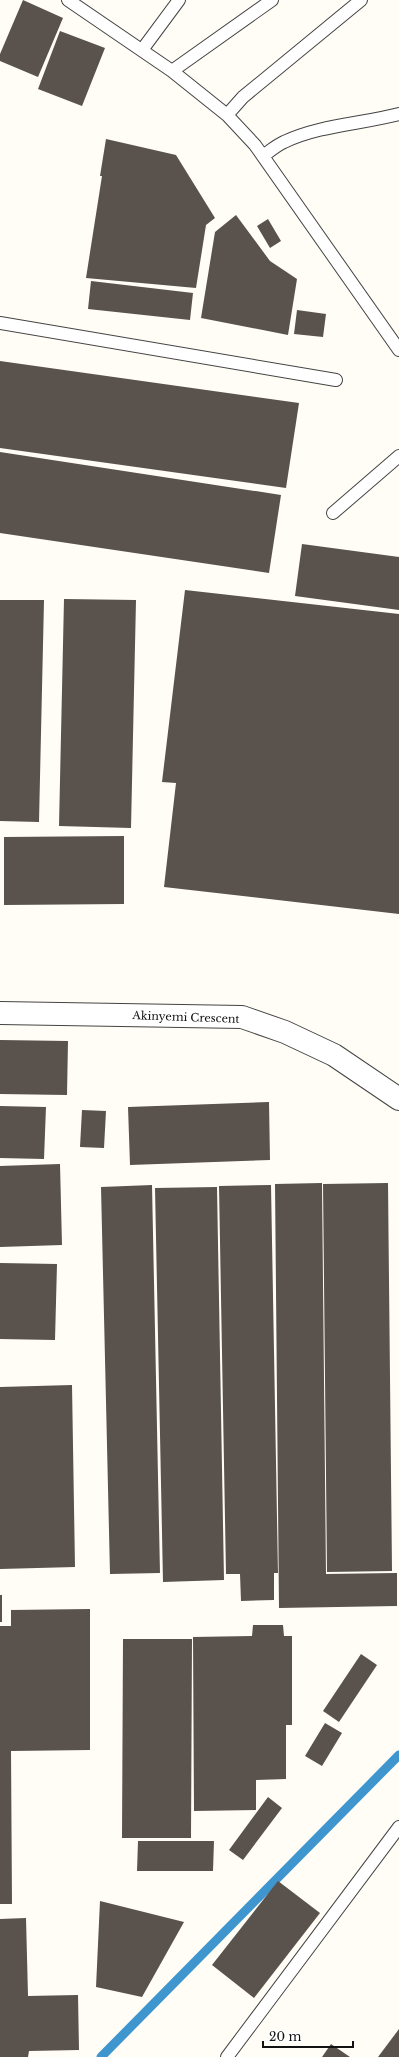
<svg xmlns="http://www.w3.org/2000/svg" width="399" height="2057" viewBox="0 0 399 2057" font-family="'Libre Baskerville',serif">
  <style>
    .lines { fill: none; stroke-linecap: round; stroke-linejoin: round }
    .stream { stroke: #3f96cf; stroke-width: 9 }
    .building { fill: #5a524d }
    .service-casing { stroke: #444; stroke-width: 14 }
    .tertiary-casing { stroke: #444; stroke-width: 24 }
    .service { stroke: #fff; stroke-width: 12 }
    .tertiary { stroke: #fff; stroke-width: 22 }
    .labels { text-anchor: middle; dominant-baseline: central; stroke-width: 4; stroke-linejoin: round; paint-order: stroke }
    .street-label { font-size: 11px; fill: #111; stroke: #fff }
  </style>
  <rect width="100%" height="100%" fill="#fffdf5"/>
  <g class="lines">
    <path class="stream" d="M101,2057L399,1755"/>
  </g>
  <path class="building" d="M23,0L63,18L38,77L0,61V54Z
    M60,31L105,48L82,106L38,89Z
    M106,139L176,155L215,218L206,225L196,288L86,278L102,176H100Z
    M236,215L270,261L297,279L288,335L201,318L215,232Z
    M268,219L281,241L270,248L257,226Z
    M91,281L193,293L190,320L88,309Z
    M297,310L326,314L323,337L294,334Z
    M0,361L299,403L286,488L0,448Z
    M0,452L281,495L269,573L0,533Z
    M302,544L399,557V610L295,596Z
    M185,590L399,614V914L164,887L176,783L162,782Z
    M64,599L136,600L131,828L59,826Z
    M0,600H44L39,822L0,821Z
    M124,836V904L4,905V837Z
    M0,1040L68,1041L67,1095L0,1094Z
    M269,1102L270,1160L130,1165L128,1107Z
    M0,1106L46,1107L44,1159L0,1158Z
    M82,1110L106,1111L104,1148L80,1147Z
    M60,1164L62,1245L0,1247V1166Z
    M322,1183L326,1574L397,1573V1606L279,1608L275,1184Z
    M388,1183L392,1571L327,1572L323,1184Z
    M152,1185L160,1573L110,1574L101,1187Z
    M271,1185L278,1573H274V1600L241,1601L240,1574H226L219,1186Z
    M217,1187L224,1580L163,1582L155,1188Z
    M0,1263L57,1264L55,1340L0,1339Z
    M72,1385L75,1567L0,1569V1387Z
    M0,1595H2V1622H0Z
    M90,1609V1750L11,1751L12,1904H0V1626H11V1610Z
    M253,1625H283L284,1636H292V1725H286V1779L256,1780V1810L194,1811L193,1637L252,1636Z
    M123,1639H192L191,1838H122Z
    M361,1654L377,1665L339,1722L323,1711Z
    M325,1723L342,1733L322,1766L305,1756Z
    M268,1797L282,1808L243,1860L229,1850Z
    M138,1841H214L213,1871H137Z
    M278,1881L320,1913L254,1998L212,1965Z
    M100,1901L184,1922L142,1997L96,1987Z
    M26,1918L28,1996L78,1995L79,2050L29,2051L28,2057H0V1919Z
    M399,2029V2057H378Z
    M331,2044L350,2057H322Z"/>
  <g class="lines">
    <defs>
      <path id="service" d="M68,0L172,71L227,115L255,145L399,350
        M142,50L179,0
        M172,71L272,0
        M227,115L243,97L361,0
        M263,156C270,151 277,145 284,142C320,125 361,124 399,114
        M0,323L336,380
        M333,513L399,456
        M227,2057L399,1827"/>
      <path id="tertiary" d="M0,1013L242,1017L285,1032L334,1055L399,1099"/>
    </defs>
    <use href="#service" class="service-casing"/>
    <use href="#tertiary" class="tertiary-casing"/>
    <use href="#service" class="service"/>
    <use href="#tertiary" class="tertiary"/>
  </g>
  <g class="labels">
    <g class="street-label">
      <text transform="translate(186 1017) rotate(2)">Akinyemi Crescent</text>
    </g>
  </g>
  <path d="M263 2041v6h90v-6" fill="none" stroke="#111111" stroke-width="2"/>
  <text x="269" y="2041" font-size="12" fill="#111111" stroke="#ffffff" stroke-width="3" paint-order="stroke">20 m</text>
</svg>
